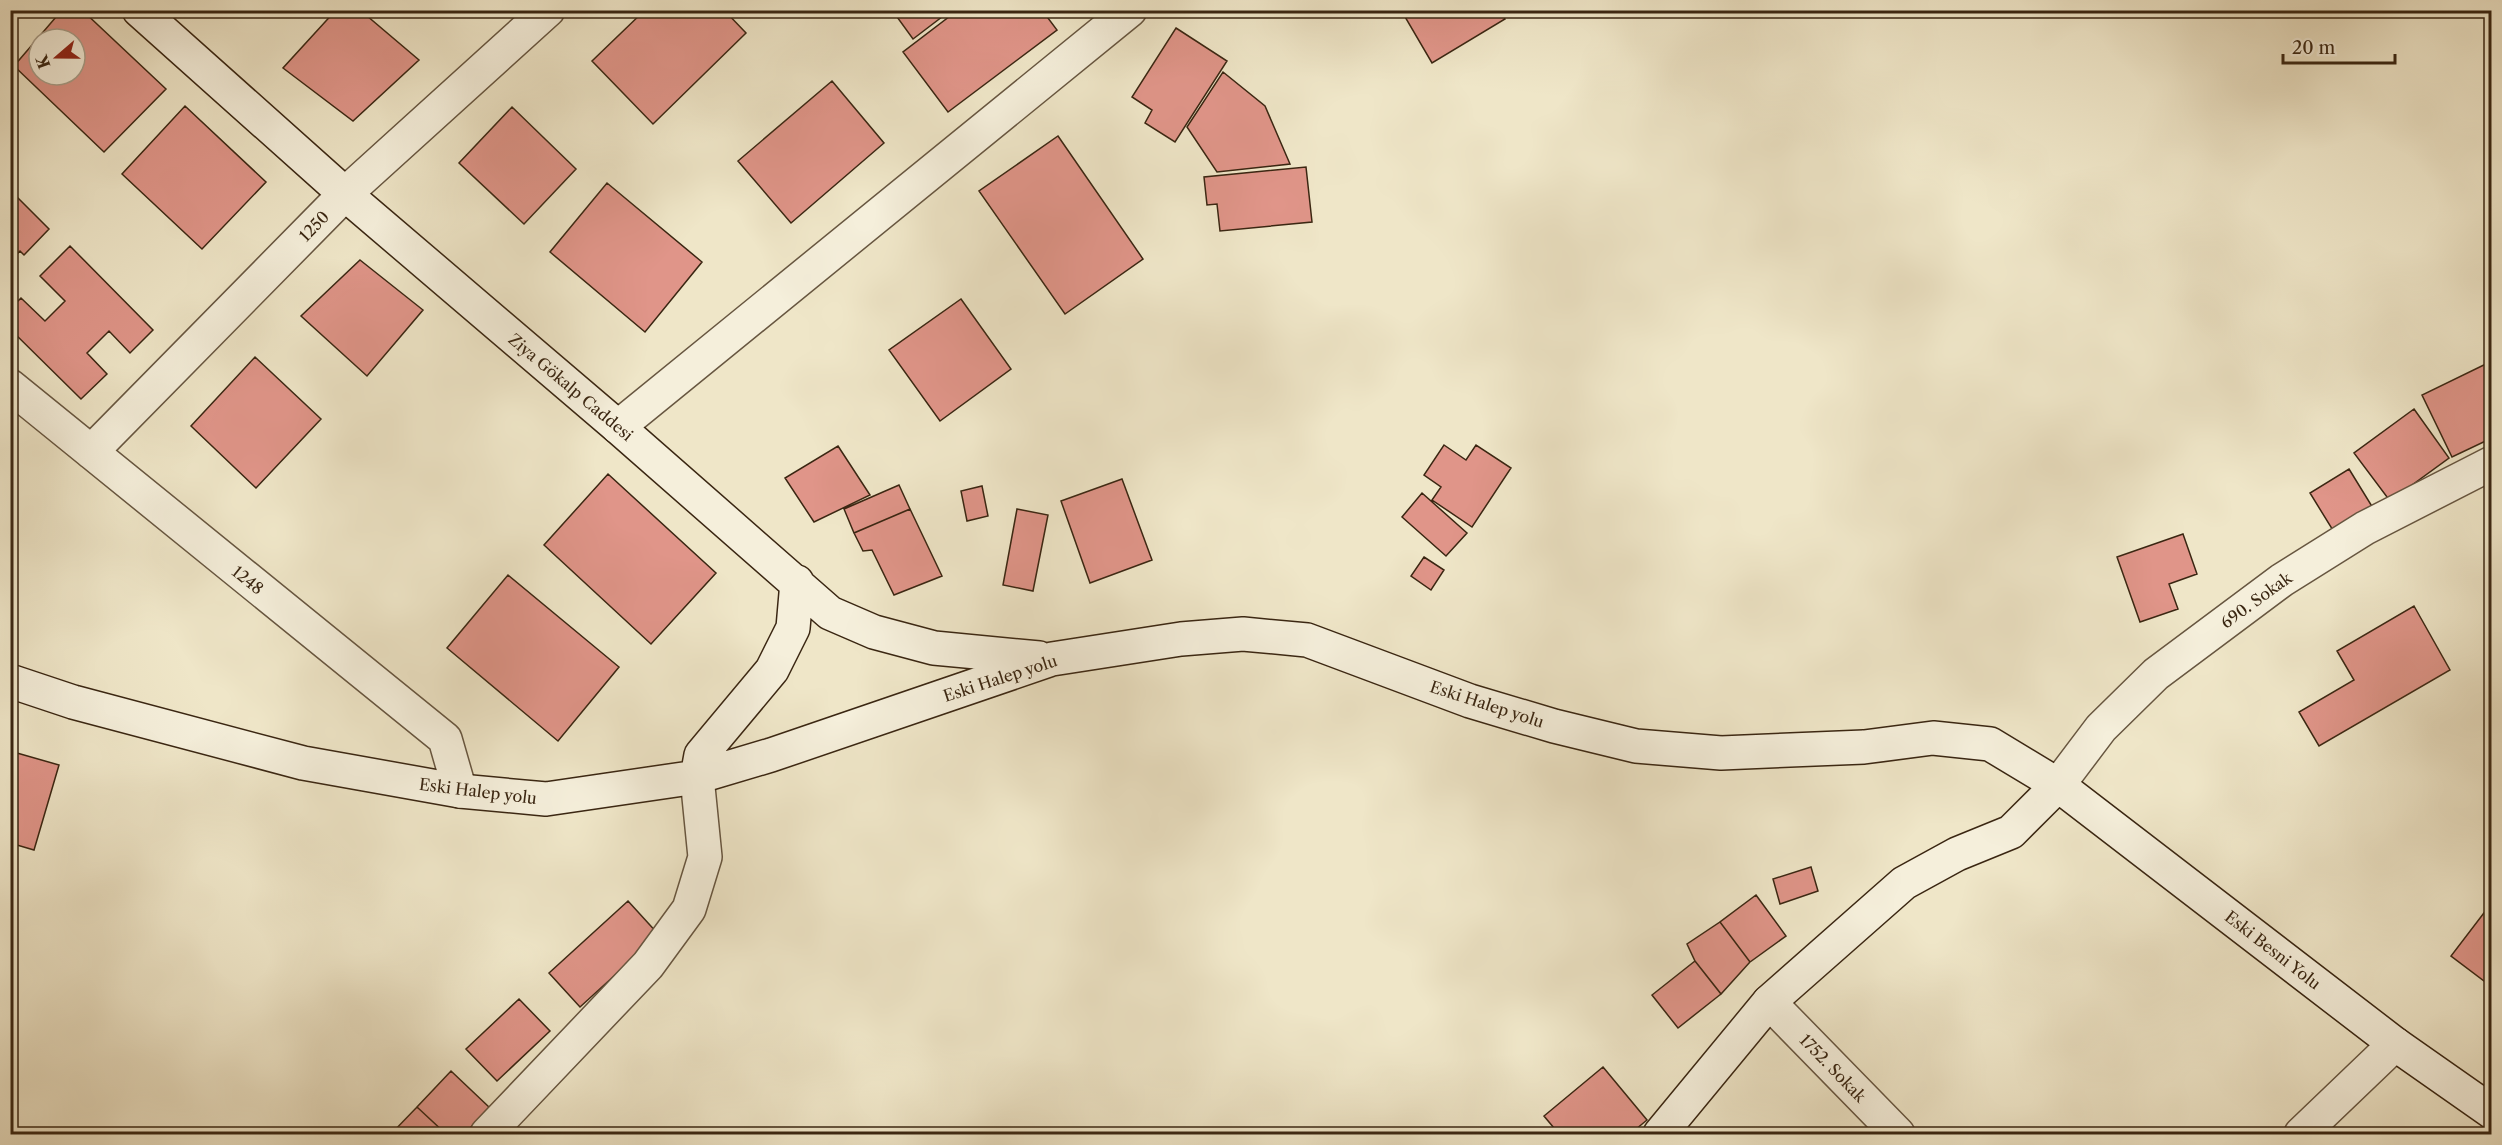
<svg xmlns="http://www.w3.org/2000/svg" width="2502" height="1145" viewBox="0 0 2502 1145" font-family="'Libre Caslon Text',serif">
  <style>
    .building { fill: #e09589; stroke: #3a2612; stroke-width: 1.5; fill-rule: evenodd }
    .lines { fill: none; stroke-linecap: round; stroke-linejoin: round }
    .street-casing { stroke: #675640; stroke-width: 36 }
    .secondary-casing { stroke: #3a2612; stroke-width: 36 }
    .street { stroke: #f5efdb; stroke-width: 33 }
    .secondary { stroke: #f5efdb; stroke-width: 33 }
    .labels { text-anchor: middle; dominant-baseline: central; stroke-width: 5; stroke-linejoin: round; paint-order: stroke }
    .street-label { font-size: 16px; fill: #3a2612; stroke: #f5efdb }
  </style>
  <rect width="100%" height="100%" fill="#efe6c8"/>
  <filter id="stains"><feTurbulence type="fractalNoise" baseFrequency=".00333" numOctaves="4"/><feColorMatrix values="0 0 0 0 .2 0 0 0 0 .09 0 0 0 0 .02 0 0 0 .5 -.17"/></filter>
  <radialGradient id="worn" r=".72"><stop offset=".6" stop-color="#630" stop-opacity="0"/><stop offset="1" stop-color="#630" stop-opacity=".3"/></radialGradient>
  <path class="building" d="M62,10H82L166,89L104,152L14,66ZM39,39H75V75H39Z
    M336,10H360L419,60L353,121L283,68Z
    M645,10H724L746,33L653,124L592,61Z
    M892,10H951L913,39Z
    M958,10H1042L1057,30L948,112L903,52Z
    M1401,10H1499L1505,19L1432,63Z
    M1176,28L1227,61L1175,142L1145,123L1152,110L1132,97Z
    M1223,72L1265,106L1290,164L1217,172L1187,127Z
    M832,81L884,143L791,223L738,161Z
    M185,106L266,182L202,249L122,174Z
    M512,107L576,169L524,224L459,163Z
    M1058,136L1143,259L1065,314L979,191Z
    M1306,167L1312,222L1220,231L1217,204L1207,205L1204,177Z
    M607,183L702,262L645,332L550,252Z
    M10,190L49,229L24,255L20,251L10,261Z
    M70,246L153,330L130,353L109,331L87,353L107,374L81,399L10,329V309L21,298L45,321L65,301L40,276Z
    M360,260L423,310L367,376L301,316Z
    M961,299L1011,369L940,421L889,350Z
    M255,357L321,419L256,488L191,426Z
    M2492,361V438L2452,457L2422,395Z
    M2414,409L2449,458L2390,501L2354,453Z
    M1444,445L1466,460L1476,445L1511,468L1472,527L1432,500L1441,487L1424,475Z
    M838,446L870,495L814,522L785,478Z
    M2349,469L2373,508L2334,532L2310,493Z
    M608,474L716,573L651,644L544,545Z
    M1122,479L1152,560L1090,583L1061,501Z
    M899,485L910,509L854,533L844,509Z
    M982,486L988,516L967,521L961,491Z
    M1422,493L1467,533L1446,556L1402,517Z
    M910,509L942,576L894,595L872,550L863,551L854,533Z
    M1017,509L1048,515L1033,591L1003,585Z
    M2183,534L2197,574L2169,584L2178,609L2140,622L2117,557Z
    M1424,557L1444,570L1431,590L1411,576Z
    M508,575L619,667L558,741L447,648Z
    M2414,606L2450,670L2319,746L2299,712L2354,680L2337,651Z
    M10,751L59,765L34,850L10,843Z
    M1811,867L1818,891L1780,904L1773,879Z
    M1756,895L1786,936L1750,962L1720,922Z
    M628,901L659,935L580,1007L549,973Z
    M2490,905L2492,906V987L2451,956Z
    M1720,922L1750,962L1721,994L1695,961L1687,944Z
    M1695,961L1721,994L1678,1028L1652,995Z
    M519,999L550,1031L497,1081L466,1049Z
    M1603,1067L1647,1120L1630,1134H1559L1544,1116Z
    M451,1071L490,1108L464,1134H446L417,1107Z
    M417,1107L446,1134H391Z"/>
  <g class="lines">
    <defs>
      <path id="street" d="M10,386L445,739L460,791
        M618,427L1130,10
        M91,452L345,194L548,10
        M2058,785L2101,728L2156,674L2282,580L2365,528L2492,463
        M1769,1002L1898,1134
        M487,1134L648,965L689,909L705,857L697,777
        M2301,1134L2395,1044"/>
      <path id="secondary" d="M139,10L345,194L618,427L830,613L874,632L934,648L1039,658
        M10,681L73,702L303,763L460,791L546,799L697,777L771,755L1052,659L1181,639L1243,634L1307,640L1470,701L1554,726L1636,746L1721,753L1864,747L1933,738L1990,744L2058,785L2395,1044L2492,1112
        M697,777L701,755L772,670L793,628L797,582
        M1660,1134L1769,1002L1904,883L1957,854L2011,832L2058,785"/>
    </defs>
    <use href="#street" class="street-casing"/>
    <use href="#secondary" class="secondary-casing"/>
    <use href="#street" class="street"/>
    <use href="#secondary" class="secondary"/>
  </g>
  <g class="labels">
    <g class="street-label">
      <text transform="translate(314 226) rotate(-46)">1250</text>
      <text transform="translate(571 387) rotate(40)">Ziya Gökalp Caddesi</text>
      <text transform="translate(248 580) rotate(39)">1248</text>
      <text transform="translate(2256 600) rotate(-36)">690. Sokak</text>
      <text transform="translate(1000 678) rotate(-18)">Eski Halep yolu</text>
      <text transform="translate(1487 704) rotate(18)">Eski Halep yolu</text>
      <text transform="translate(478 791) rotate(7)">Eski Halep yolu</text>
      <text transform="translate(2273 950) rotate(38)">Eski Besni Yolu</text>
      <text transform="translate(1833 1068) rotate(46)">1752. Sokak</text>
    </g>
  </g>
  <rect width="2502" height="1145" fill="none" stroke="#efe6c8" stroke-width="36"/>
  <rect x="12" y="12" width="2478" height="1121" fill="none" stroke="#3a2612" stroke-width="3"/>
  <rect x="18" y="18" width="2466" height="1109" fill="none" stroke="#3a2612" stroke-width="1.5"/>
  <g transform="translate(57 57) rotate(250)"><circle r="28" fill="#f5efdb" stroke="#aa9f8b" stroke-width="1.5"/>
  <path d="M0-4.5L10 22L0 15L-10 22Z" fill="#8f2418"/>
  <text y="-9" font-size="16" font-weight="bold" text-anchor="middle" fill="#3a2612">K</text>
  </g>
  <path d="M2283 54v9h112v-9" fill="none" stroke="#3a2612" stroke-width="3"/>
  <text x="2292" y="54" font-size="18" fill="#3a2612" stroke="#f5efdb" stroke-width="4.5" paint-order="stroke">20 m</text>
  <rect width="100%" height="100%" filter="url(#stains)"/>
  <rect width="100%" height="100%" fill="url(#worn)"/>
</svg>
